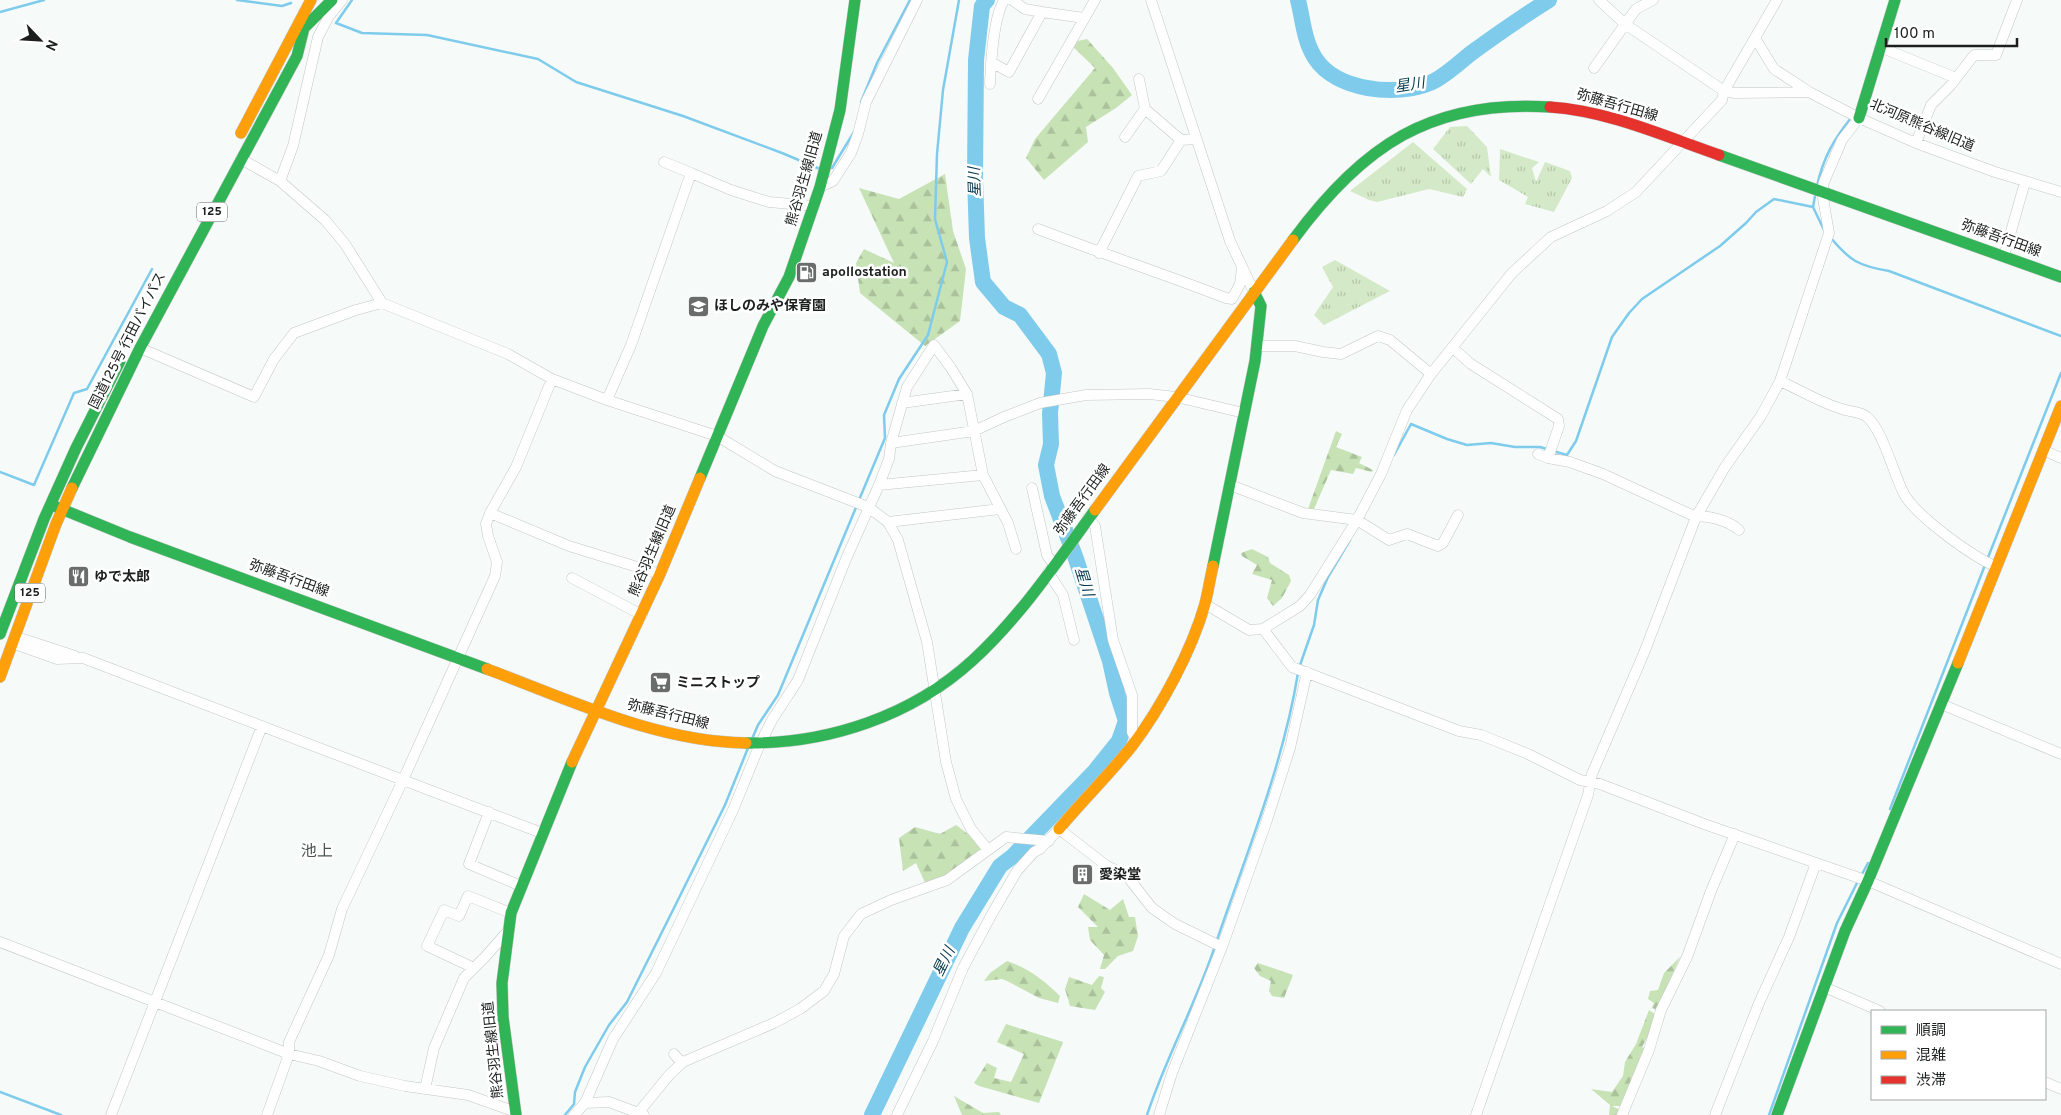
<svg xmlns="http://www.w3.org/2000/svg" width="2061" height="1115" viewBox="0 0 2061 1115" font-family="Overpass,'Noto Sans JP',sans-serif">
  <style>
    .grass { fill: url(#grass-tufts) }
    .forest { fill: url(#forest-firs) }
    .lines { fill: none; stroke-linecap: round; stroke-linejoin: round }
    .stream { stroke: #7ecbec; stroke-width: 2.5 }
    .river { stroke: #7ecbec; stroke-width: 16 }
    .street-casing { stroke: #c3c6c6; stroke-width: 11 }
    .fast-casing { stroke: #c3c6c6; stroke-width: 12 }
    .slow-casing { stroke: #c3c6c6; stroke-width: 12 }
    .jam-casing { stroke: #c3c6c6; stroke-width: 12 }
    .street { stroke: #fefefe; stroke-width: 10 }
    .fast { stroke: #30b455; stroke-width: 11 }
    .slow { stroke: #ff9f0a; stroke-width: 11 }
    .jam { stroke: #e5322d; stroke-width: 11 }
    .labels { text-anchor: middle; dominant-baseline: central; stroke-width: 5; stroke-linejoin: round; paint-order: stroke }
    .shield { fill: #fff; stroke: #606262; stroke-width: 1 }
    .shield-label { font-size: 12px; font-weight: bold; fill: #1c1f1e }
    .street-label { font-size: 14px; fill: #1c1f1e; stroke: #fff }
    .poi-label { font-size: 14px; font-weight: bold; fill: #1c1f1e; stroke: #fff; text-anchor: start }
    .water-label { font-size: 15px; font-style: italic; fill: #06384b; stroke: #fff }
    .quarter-label { font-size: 16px; fill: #4d5553; stroke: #fff }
  </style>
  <defs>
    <pattern id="grass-tufts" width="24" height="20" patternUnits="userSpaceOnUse" patternTransform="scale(1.25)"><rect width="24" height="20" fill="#d4e9c7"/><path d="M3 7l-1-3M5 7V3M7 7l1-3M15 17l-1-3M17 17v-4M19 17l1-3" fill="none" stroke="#b5c7aa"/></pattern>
    <pattern id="forest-firs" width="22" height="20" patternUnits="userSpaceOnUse" patternTransform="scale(1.25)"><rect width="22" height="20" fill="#c7e2b5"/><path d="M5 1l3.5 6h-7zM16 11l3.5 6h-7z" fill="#aac19b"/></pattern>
  </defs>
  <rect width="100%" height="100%" fill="#f6fbfa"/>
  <path class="grass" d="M1467,126L1487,147L1491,177L1483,169L1471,184L1433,149L1450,127Z
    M1413,142L1467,189L1463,197L1429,189L1377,202L1369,200L1350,191Z
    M1500,149L1539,162L1532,168L1536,182L1545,162L1570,171L1572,178L1554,212L1525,204L1528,197L1499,180Z
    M1335,260L1390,291L1324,325L1314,315L1333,287L1322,267Z"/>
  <path class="forest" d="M1087,39L1113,68L1132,95L1116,108L1086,127L1088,142L1044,180L1026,158L1035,139L1095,68L1069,43Z
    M945,174L953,231L966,269L960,321L925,346L860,293L856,263L864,249L894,263L859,188L899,199Z
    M1336,431L1342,434L1336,447L1362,457L1359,463L1373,470L1372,472L1356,468L1353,474L1331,470L1314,509H1308Z
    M1252,549L1268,557L1270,563L1289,575L1291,581L1282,598L1273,606L1267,598L1272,580L1252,574L1257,565L1242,556L1241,553Z
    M956,825L985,847L972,862L927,887L916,863L903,871L899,838L915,827L940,834Z
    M1084,894L1110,910L1123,899L1129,917H1135L1138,936L1133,951L1118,956L1105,969H1100L1104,955L1090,940L1088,927H1098L1078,907Z
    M1680,957L1657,1010L1652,1008L1654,1003L1648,999L1650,991L1658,990L1664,973Z
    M1007,961C1028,968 1044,980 1060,996L1058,1003L1039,998L1007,981L1002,979L984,981L990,973Z
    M1258,963L1293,975L1284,998L1272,996L1269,991L1271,981L1260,976L1254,968Z
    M1099,976L1104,977L1101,988L1105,992L1095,1010L1070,1006L1065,989L1069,977L1092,985Z
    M1649,1010L1659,1017L1642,1047L1649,1050L1628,1100L1620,1106H1612L1623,1111L1626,1115H1609L1610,1105L1591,1089L1612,1092L1623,1076L1625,1062L1636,1044Z
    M1006,1024L1063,1042L1039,1103L979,1086L974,1083L987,1063L997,1068L994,1078L1011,1082L1024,1054L997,1042Z
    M954,1096L983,1113L999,1112L1001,1115H962Z"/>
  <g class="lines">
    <path class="stream" d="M237,0L282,6L291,3
      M352,0L336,23L362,33L427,35L538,59L576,82L683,116L782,153L820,169
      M0,12L44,0
      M861,102L877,63L910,0
      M832,168L854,132
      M1817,186C1823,158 1834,139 1851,118
      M1815,196L1813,207L1824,230
      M1831,238C1850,261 1859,266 1889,271L2061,336
      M1553,451L1567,455L1576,441L1612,337L1629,313L1642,299L1720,246L1746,223L1756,212L1774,199L1813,207
      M1394,455L1411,424L1447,439L1467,445L1491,443L1515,447H1540L1547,449
      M0,472L34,485L74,393L87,389L152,269
      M859,500L885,438L884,415L899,379L928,335L947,262L935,219L937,154L943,90L959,0
      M1987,560L2061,373
      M1299,668L1314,625L1318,600L1328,577L1350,540
      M752,739L758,725L778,695L857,505
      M1890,809L1985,565
      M1861,876L1868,863
      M1217,940C1247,852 1283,765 1298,673
      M0,1092L61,1115
      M565,1115L574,1104L575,1092L585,1067L609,1025L627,1002L669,918L725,805L748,748
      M1147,1115C1166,1057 1196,1004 1215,946
      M1769,1115L1837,923L1858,881"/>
    <path class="river" d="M1298,0C1303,20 1304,41 1315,58C1336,91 1397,97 1430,83C1443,78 1459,63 1470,54C1496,35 1522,17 1549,0
      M872,1115L962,928L1000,866L1013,856L1095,771L1119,741L1126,721L1117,693L1110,661L1075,556L1052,496L1046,465L1051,444L1050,413L1054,373L1049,354L1020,315L1004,307L983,282L977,238L975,178L976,60L982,6L987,0"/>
    <defs>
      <path id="street" d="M1012,0L1025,9L1042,12
        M1151,0L1230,241L1254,292
        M1599,0L1625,24L1724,91L1735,93L1809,92L1859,118L1916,143L1995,172L2061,192
        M1755,38L1774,69L1808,91
        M1880,47L1956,78
        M991,62L1009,72L1042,12L1084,18
        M1594,68L1636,9L1653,0
        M1139,79L1145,109L1181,140
        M990,84C991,61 993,19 1004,0
        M1038,99L1095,0
        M1125,137L1145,109
        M1916,143L1931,105L1951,85L1974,55H1996L2017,0
        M241,159L280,181L325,220L345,244L382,303L508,354L552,379L607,400L717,436L775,471L868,507L888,522L898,540L927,642L946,762L956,799L971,829L988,850
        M664,162L691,173
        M280,181L293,146L318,37L329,16L342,0
        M820,187L833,181L851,153L858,134L866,102L917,0
        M1038,229C1100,253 1164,274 1226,298L1232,299L1240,284L1242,269
        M1099,253L1138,176L1161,171L1181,140L1196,139
        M2004,256L2025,182
        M1257,346H1295L1323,352L1341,354L1378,336L1390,340L1431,374
        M140,348L254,397L274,359L294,333L356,310L382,303
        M1453,348L1471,364L1558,419L1559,426L1548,458
        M1780,381C1800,390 1821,403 1842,409C1850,412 1860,411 1867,417C1882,429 1894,474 1903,492C1914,515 1973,557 1997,567
        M607,400L631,345L691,173L731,190L769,202L814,206
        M902,403L967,394
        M2043,450L2061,458
        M1538,454L1548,458L1570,462L1603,474L1696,517C1709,515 1729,521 1739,530
        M983,475L1008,523L1016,549
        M879,485L983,475L967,394L951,368L934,345L907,387L891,443
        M1230,485L1303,513L1357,520L1389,540L1407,534L1438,546L1443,543L1458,515
        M1032,488L1047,555L1054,565
        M490,513L569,546L660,574
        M1088,518L1095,526L1113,640L1132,695V732L1136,740
        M888,522L1000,509
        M1048,572L1063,595L1074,640
        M572,578L642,615
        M1205,604L1249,630L1263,629L1300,606L1310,595L1357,520L1381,474L1407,410L1431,374L1512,273L1551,237L1607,211L1636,192L1722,100L1724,91L1777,0
        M1263,629L1292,667L1459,731L1481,735L1528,754L1580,780L1600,784L1704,824L1868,881L2061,964
        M23,639L75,656
        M12,643L57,659L83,658L542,833
        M1941,704L2061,754
        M489,812L469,864L521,886
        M0,942L289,1054L319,1061L360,1076L405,1086L468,1095L516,1112
        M474,968L427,946L444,910L459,916L468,896L511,913
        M1824,987L1880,1011
        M674,1054L682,1063
        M2045,1082L2061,1089
        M425,1089L434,1048L464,978L485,957L508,931
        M585,1103L609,1102L644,1115
        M639,1112L670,1074L683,1062L774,1023L800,1009L824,991L834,974L844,936L861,914L891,900L947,880L1006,837L1049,841
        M111,1115L262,726
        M267,1115L289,1054V1042L329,955L342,909L403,780L495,576L497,562L488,536L486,524L490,513L516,467L552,379
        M574,1115L585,1103L613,1039L656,973L733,810L760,744L772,720L798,680L846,559L879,485L889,459L891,443L974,431L1004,417L1040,403L1086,395L1149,394L1176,397L1244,413
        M897,1115L933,1041L963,968L993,912L1017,871L1034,852L1040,849L1059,829L1107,866L1127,876L1152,908L1175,924L1222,947
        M1159,1115L1172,1073L1222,947L1266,823L1290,748L1307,672
        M1476,1115L1588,795L1592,774L1644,653L1696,517L1725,467L1761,416L1780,381L1829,233L1822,192L1824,182L1842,140L1859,118
        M1622,1115L1649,1050L1661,1010L1687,957L1711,891L1735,834
        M1715,1115L1759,1003L1789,937L1816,863"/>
      <path id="fast" d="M304,28L332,0
        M1859,118L1895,0
        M1719,155L2061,277
        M1293,240C1362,146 1431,99 1550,107
        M700,478L763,326L789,277L820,187L840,110L855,0
        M72,488L140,348L297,56L304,28
        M54,506L130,537L487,669
        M1213,566L1255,361L1261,306L1254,292
        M0,634L44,519L76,448L120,361
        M746,743C828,744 912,716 973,660C1020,617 1057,562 1095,510
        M516,1115L503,1017L502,983L511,913L572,762
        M1777,1115L1845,931L1868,881L1958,663"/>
      <path id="slow" d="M241,133L311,0
        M1095,510L1293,240
        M1958,663L2061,406
        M487,669C570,700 657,742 746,743
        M0,677L56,524L72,488
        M572,762L660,574L700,478
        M1059,829C1082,801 1109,775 1132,746C1161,708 1192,650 1205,604C1208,592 1210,579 1213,566"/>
      <path id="jam" d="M1550,107C1609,111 1664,136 1719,155"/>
    </defs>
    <use href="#street" class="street-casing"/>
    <use href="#fast" class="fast-casing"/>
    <use href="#slow" class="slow-casing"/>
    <use href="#jam" class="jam-casing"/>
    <use href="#street" class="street"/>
    <use href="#fast" class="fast"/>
    <use href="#slow" class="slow"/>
    <use href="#jam" class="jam"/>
  </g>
  <defs>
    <symbol id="fuel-square" viewBox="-11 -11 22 22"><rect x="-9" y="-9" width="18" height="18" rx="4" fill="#686c6b" stroke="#fff"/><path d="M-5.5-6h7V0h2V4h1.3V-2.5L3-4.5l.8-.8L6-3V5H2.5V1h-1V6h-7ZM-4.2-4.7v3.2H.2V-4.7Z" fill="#fff"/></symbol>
    <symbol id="school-square" viewBox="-11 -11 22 22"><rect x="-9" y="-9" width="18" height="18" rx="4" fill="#686c6b" stroke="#fff"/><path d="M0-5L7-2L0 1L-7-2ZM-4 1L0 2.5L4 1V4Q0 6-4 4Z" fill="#fff"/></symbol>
    <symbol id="restaurant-square" viewBox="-11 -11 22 22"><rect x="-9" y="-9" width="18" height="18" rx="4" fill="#686c6b" stroke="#fff"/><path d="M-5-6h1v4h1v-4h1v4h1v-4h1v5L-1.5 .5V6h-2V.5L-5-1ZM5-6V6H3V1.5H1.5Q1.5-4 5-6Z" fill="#fff"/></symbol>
    <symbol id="supermarket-square" viewBox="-11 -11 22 22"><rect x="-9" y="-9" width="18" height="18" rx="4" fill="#686c6b" stroke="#fff"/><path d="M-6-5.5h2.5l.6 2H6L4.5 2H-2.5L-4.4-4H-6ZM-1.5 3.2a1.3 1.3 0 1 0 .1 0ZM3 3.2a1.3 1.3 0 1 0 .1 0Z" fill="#fff"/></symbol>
    <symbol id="building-square" viewBox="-11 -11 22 22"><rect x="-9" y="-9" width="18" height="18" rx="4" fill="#686c6b" stroke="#fff"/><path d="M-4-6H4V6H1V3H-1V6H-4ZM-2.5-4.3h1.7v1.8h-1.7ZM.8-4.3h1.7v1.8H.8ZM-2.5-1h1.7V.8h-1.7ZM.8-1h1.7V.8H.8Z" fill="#fff"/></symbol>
  </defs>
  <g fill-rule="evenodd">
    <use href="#fuel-square" x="794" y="260" width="25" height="25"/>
    <use href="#school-square" x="686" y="294" width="25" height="25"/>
    <use href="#restaurant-square" x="66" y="564" width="25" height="25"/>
    <use href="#supermarket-square" x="648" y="670" width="25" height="25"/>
    <use href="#building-square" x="1070" y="862" width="25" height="25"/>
  </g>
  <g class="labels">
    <g class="shield">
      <rect x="197" y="202.5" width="30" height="19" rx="4"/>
      <rect x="15" y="583.5" width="30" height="19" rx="4"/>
    </g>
    <g class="shield-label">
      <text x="212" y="212">125</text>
      <text x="30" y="593">125</text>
    </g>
    <g class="street-label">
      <text transform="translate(1617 106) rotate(16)">弥藤吾行田線</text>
      <text transform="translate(1922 126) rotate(23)">北河原熊谷線旧道</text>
      <text transform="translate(805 179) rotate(-74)">熊谷羽生線旧道</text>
      <text transform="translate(2001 239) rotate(20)">弥藤吾行田線</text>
      <text transform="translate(128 341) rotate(-63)">国道125号 行田バイパス</text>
      <text transform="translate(1083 500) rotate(-54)">弥藤吾行田線</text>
      <text transform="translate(653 551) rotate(-67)">熊谷羽生線旧道</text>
      <text transform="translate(289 579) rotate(20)">弥藤吾行田線</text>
      <text transform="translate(668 715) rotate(14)">弥藤吾行田線</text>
      <text transform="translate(494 1050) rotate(-96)">熊谷羽生線旧道</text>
    </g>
    <g class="poi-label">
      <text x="822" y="272">apollostation</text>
      <text x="714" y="306">ほしのみや保育園</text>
      <text x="94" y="577">ゆで太郎</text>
      <text x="676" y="683">ミニストップ</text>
      <text x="1099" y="875">愛染堂</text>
    </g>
    <g class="water-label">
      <text transform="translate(1410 86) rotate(-9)">星川</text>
      <text transform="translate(976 182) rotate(-92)">星川</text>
      <text transform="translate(1083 582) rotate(73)">星川</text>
      <text transform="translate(945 962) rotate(-64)">星川</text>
    </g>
    <g class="quarter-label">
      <text x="317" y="852">池上</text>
    </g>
  </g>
  <rect x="1871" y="1010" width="175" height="90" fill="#ffffff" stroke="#a4a5a5"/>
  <rect x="1881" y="1026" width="25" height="8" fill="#30b455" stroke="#a4a5a5"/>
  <text x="1916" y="1035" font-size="15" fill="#1c1f1e">順調</text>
  <rect x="1881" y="1051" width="25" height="8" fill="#ff9f0a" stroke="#a4a5a5"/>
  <text x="1916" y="1060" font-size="15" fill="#1c1f1e">混雑</text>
  <rect x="1881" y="1076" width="25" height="8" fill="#e5322d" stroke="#a4a5a5"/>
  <text x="1916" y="1085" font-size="15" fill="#1c1f1e">渋滞</text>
  <g transform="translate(40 40) rotate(115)" stroke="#ffffff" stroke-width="4" paint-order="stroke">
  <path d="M0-4L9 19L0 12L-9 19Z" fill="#1c1f1e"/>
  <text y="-8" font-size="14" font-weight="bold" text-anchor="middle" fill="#1c1f1e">N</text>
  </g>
  <path d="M1886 38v8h131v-8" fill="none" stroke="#1c1f1e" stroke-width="2.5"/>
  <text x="1894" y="38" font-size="15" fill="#1c1f1e" stroke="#ffffff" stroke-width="4" paint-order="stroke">100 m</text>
</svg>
